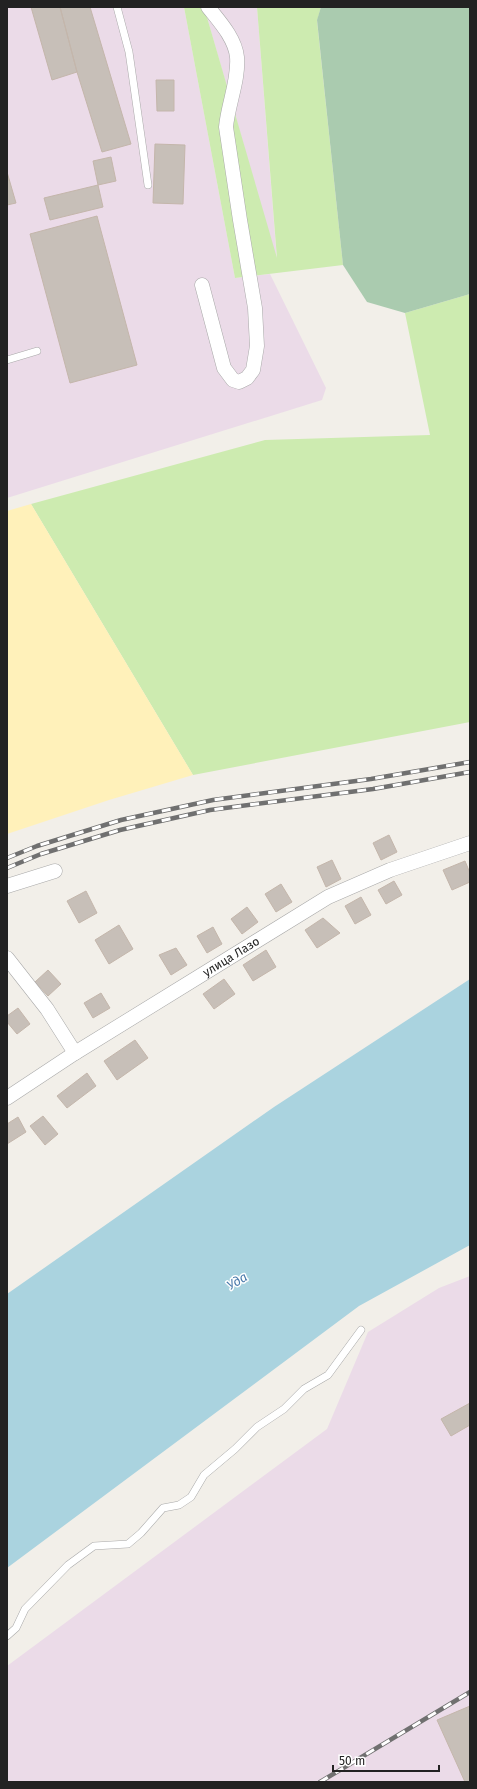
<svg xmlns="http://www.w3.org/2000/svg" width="477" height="1789" viewBox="0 0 477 1789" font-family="'Fira Sans',sans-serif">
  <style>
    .industrial { fill: #ebdbe8 }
    .grass { fill: #cdebb0 }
    .sand { fill: #fff1ba }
    .cemetery { fill: #aacbaf }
    .water { fill: #aad3df }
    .building { fill: #c7bfb8; stroke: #c4b6ab }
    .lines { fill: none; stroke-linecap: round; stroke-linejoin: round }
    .lane-casing { stroke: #a9a9a9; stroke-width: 8 }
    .street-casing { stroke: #a9a9a9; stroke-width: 15 }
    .lane { stroke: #fff; stroke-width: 7 }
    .street { stroke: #fff; stroke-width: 14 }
    .rail-casing { stroke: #707070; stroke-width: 4.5 }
    .rail { stroke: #fff; stroke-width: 3; stroke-dasharray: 9; stroke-linecap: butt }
    .labels { text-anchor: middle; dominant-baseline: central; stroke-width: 3; stroke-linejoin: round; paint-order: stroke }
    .street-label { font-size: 12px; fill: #222; stroke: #fff }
    .water-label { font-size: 13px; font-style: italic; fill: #4a7aab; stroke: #fff }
  </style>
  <rect width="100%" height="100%" fill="#f2efe9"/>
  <path class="industrial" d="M7,7H184L235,278L270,274L326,388L322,400L7,498Z
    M204,7H257L277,261Z
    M470,1276V1782H7V1666L327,1429L368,1332L439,1288Z"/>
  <path class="grass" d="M184,7H204L277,258L257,7H321L317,21L343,265L235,278Z
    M470,294V722L193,775L31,504L265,440L430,435L405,313Z"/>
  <path class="sand" d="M31,504L193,775L109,800L7,834V511Z"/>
  <path class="cemetery" d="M321,7H470V294L405,313L367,302L343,265L317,20Z"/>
  <path class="water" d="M470,979V1245L359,1306L7,1568V1294L274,1107Z"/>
  <path class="building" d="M31,7H60L77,72L52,80Z
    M60,7H90L131,144L102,152L77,72Z
    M156,80H174V111H157Z
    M155,144L185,145L183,204L153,203Z
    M111,157L116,181L98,185L93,161Z
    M7,172L16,203L7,205Z
    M98,185L103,207L50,220L44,198Z
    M97,216L137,365L70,383L30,234Z
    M389,835L397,852L381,860L373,843Z
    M332,860L341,879L326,887L317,867Z
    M465,861L470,873V882L452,890L443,870Z
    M394,881L402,895L386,904L378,890Z
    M281,884L292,902L276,912L265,894Z
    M86,891L97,913L79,923L67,901Z
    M361,897L371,915L355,924L345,906Z
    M247,907L258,922L242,934L231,919Z
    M323,918L340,933L317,948L305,930Z
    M119,925L133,949L109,964L95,940Z
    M213,927L222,944L207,953L197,936Z
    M176,948L187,965L171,975L159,955Z
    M266,950L276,967L253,981L243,965Z
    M48,970L61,984L48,996L35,982Z
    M224,979L235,994L214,1009L203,994Z
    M101,993L110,1008L93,1018L84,1003Z
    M18,1008L30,1024L17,1034L7,1022V1016Z
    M135,1040L148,1058L117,1080L104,1061Z
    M87,1073L96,1086L67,1108L57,1096Z
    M43,1116L58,1134L45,1145L30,1126Z
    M18,1117L26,1132L7,1144V1124Z
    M470,1403V1425L451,1436L441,1419Z
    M470,1706V1782H465L437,1720Z"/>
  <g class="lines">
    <defs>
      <path id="lane" d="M117,7L129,52L148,185
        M7,360L37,351
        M7,1636L16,1628L25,1609L68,1565L94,1546L128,1544L141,1533L163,1508L179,1505L191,1497L204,1475L235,1449L257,1427L284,1409L304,1389L328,1375L361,1330"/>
      <g id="street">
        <path d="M202,285L224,368L233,380L239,382L247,378L253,370L257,346L255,308L240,220L226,127C228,104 239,80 237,57C235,38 219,21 208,7"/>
        <path d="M7,886L55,871"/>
        <path d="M7,958L47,1009L75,1053"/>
        <path id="s1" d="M7,1098L75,1053L328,897L390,870L470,843"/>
      </g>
    </defs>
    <use href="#lane" class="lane-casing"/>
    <use href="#street" class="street-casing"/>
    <use href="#lane" class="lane"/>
    <use href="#street" class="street"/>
    <defs>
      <path id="rail" d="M7,858L37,846L121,820L213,800L371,779L470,762
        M7,868L41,854L120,830L210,810L373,789L470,772
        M320,1782L470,1692"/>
    </defs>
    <use href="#rail" class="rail-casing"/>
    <use href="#rail" class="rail"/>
  </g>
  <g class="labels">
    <g class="street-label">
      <text stroke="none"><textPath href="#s1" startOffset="265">улица Лазо</textPath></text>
    </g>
    <g class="water-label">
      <text transform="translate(237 1281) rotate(-31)">Уда</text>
    </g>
  </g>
  <rect width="477" height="1789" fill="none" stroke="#222222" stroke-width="16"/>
  <path d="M333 1765v6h106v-6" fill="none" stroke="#222222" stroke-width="2"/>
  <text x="339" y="1765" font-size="12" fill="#222222" stroke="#ffffff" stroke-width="3" paint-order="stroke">50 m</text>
</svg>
